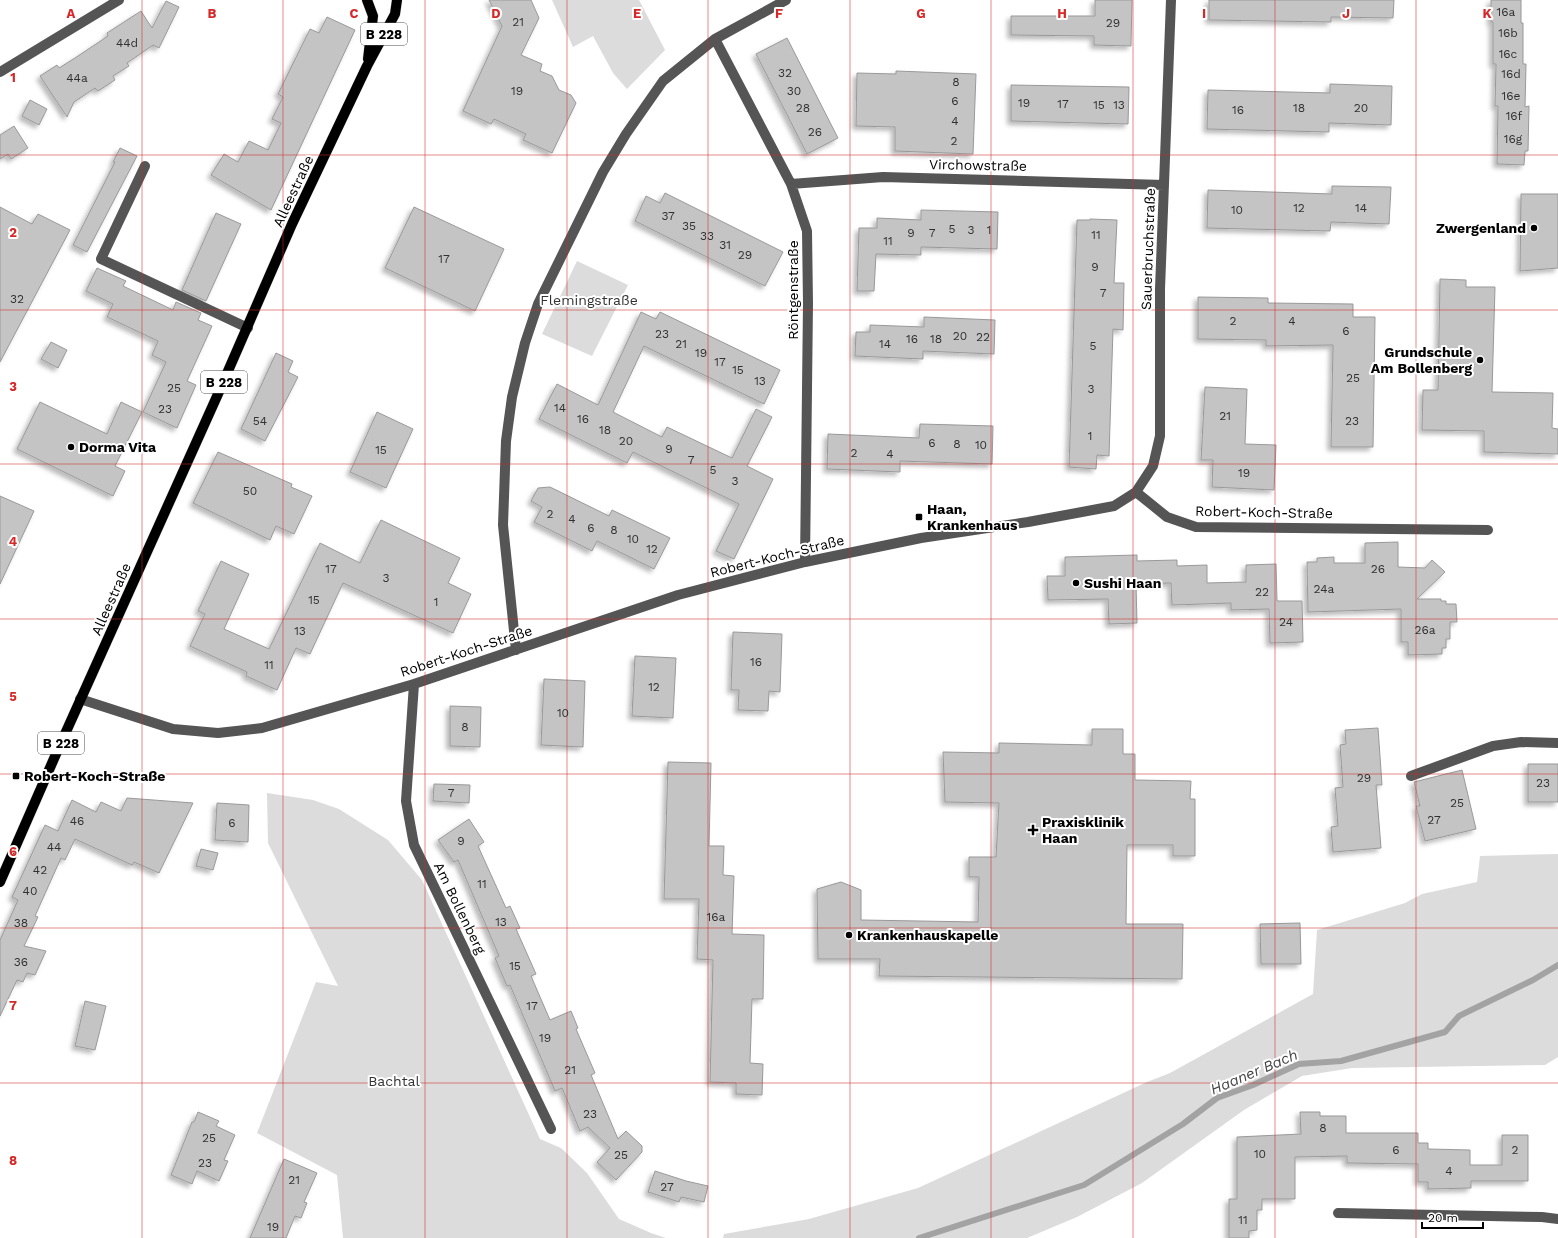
<svg xmlns="http://www.w3.org/2000/svg" width="1558" height="1238" viewBox="0 0 1558 1238" font-family="'Work Sans',sans-serif">
  <style>
    .green { fill: #dcdcdc }
    .lines { fill: none; stroke-linecap: round; stroke-linejoin: round }
    .stream { stroke: #a3a3a3; stroke-width: 6 }
    .building { fill: #c4c4c4; stroke: #999; filter: url(#shadow) }
    .major-casing { stroke: #dbdbdb; stroke-width: 11 }
    .minor { stroke: #555; stroke-width: 10 }
    .major { stroke: #000; stroke-width: 10 }
    .grid { fill: none; stroke: #d62828; stroke-width: 1; stroke-opacity: 0.55 }
    .poi-dot { fill: #000; stroke: #fff; stroke-width: 1.5 }
    .labels { text-anchor: middle; dominant-baseline: central; stroke-width: 4; stroke-linejoin: round; paint-order: stroke }
    .number-label { font-size: 12px; fill: #313131 }
    .shield { fill: #fff; stroke: #4c4c4c; stroke-width: 1 }
    .shield-label { font-size: 13px; font-weight: bold; fill: #000 }
    .street-label { font-size: 14px; fill: #000; stroke: #fff }
    .poi-label { font-size: 14px; font-weight: bold; fill: #000; stroke: #fff; text-anchor: start }
    .park-label { font-size: 14px; fill: #333; stroke: #fff }
    .water-label { font-size: 15px; font-style: italic; fill: #444; stroke: #fff }
    .grid-label { font-size: 13px; text-anchor: middle; font-weight: bold; fill: #d62828; stroke: #fff; stroke-width: 4; stroke-linejoin: round; paint-order: stroke }
  </style>
  <defs>
    <filter id="shadow"><feDropShadow dx="-3.5" dy="3.5" stdDeviation="2" flood-color="#0004"/></filter>
  </defs>
  <rect width="100%" height="100%" fill="#fff"/>
  <path class="green" d="M552,0H639L665,50L627,89L613,73L593,36L573,47Z
    M577,261L628,285L592,356L542,334Z
    M267,793L313,800L339,809L388,840L422,880L540,1139L561,1148L587,1173L619,1219L651,1233L666,1238H343L337,1175L257,1133L316,982L338,986L268,843Z
    M1558,854V1057L1545,1065L1352,1068L1302,1076L1244,1110L1142,1183L1077,1217L1027,1238H723L724,1234L809,1219L918,1188L1147,1082L1170,1073L1313,994L1317,930L1405,903L1422,894L1477,882L1480,856Z"/>
  <g class="lines">
    <path class="stream" d="M919,1238L1084,1185L1183,1124L1217,1098L1253,1085L1299,1064L1341,1061L1445,1032L1459,1016L1533,980L1558,965"/>
  </g>
  <path class="building" d="M489,0H531L539,18L521,55L542,64L540,71L552,76L559,90L571,95L576,103L552,153L523,140L526,134L494,119L491,124L463,111L502,26Z
    M1095,0H1132L1131,46L1094,45V36L1011,35V16H1095Z
    M1209,0H1394L1393,18L1331,17V22L1209,20Z
    M1491,0H1521V23H1523V64H1526L1525,107L1529,106L1528,151H1525L1524,165L1497,164L1498,106H1495L1496,64H1493V22H1491Z
    M166,1L179,7L159,48L153,45L127,63L129,66L113,76L115,80L98,91L95,88L74,102L67,117L40,76L57,65L59,68L75,58L108,36L107,33L141,11L152,28Z
    M327,17L355,30L271,210L211,175L224,154L238,162L249,141L268,150L281,123L272,119L283,97L278,94L310,29L319,33Z
    M787,38L838,138L807,154L756,54Z
    M896,71L976,74L973,154L895,151V127L856,126L857,73L896,74Z
    M1330,84L1392,86L1391,125L1329,123V132L1207,129L1208,90L1330,93Z
    M1011,85L1129,87L1128,124L1011,121Z
    M30,100L47,109L39,125L22,116Z
    M14,126L28,148L11,159L8,154L0,159V135Z
    M120,148L137,156L87,252L73,245L115,162H113Z
    M1332,186L1391,187L1389,224L1331,222L1330,231L1207,228L1208,190L1332,194Z
    M665,193L783,252L765,286L635,221L646,196L660,203Z
    M1521,194H1558V268L1520,271Z
    M0,207L32,224L38,214L70,230L0,362Z
    M414,207L504,249L475,311L385,268Z
    M921,210L998,212L997,249L921,247V255L876,254L874,291H857L859,228H877V218L921,220Z
    M216,213L241,224L206,301L182,290Z
    M1090,219L1117,220L1114,283H1124L1123,330L1113,329L1109,456L1097,455L1096,469L1069,467L1077,220H1090Z
    M97,268L126,281L123,286L173,310L176,302L201,313L198,320L212,326L187,381L196,385L177,428L143,412L166,362L152,355L158,341L107,317L113,304L86,291Z
    M1440,279L1466,280V287H1495L1492,392L1553,393L1552,428L1558,429V454L1484,452V431L1422,430L1423,390H1438Z
    M1198,297L1268,298V303L1353,304V317H1375L1373,447H1331L1333,345L1266,346V340L1198,339Z
    M641,312L656,319L660,312L780,370L764,404L644,346L613,412L662,437L667,427L732,458L756,409L772,417L747,466L773,479L734,559L716,551L739,504L633,452L627,463L539,419L557,384L598,405Z
    M924,317L995,320L994,354L923,351V359L855,356L856,332H870V325L924,327Z
    M51,342L67,350L58,368L41,359Z
    M276,353L293,361L288,372L298,377L265,441L241,429Z
    M1205,387L1247,389L1245,444L1276,445L1274,490L1212,487L1213,460H1201Z
    M40,402L107,434L121,402L142,412L115,466L125,471L113,496L17,449Z
    M377,412L413,429L386,488L350,472Z
    M920,424L993,426L992,464L900,461V472L827,469L828,434L919,438Z
    M218,452L292,484L291,487L312,496L294,534L276,526L270,540L193,503Z
    M550,487L609,516L612,510L670,538L654,569L597,541L592,551L534,522L542,507L531,501L538,488Z
    M0,496L34,511L0,584Z
    M381,520L460,558L448,583L471,594L453,633L343,583L310,654L296,648L277,690L246,676L247,672L190,646L205,614L198,611L221,561L249,574L224,629L269,649L320,543L360,563Z
    M1398,542V567L1425,568L1432,560L1445,572L1417,599H1441V601H1446V604H1456L1457,622H1450V639H1446V648H1442V654L1408,655V642H1401V609L1308,612L1307,562H1317V558L1334,557V563H1365V543Z
    M1137,555V561L1177,560V566L1207,565V583L1246,582V565L1276,564L1277,601H1302L1303,642L1270,643L1269,609L1231,610V603L1172,605L1171,583L1136,584L1137,623L1109,624L1108,599L1048,600L1047,576H1065V557Z
    M733,632L782,634L780,692L769,691L768,711L738,710L739,690H731Z
    M635,656L676,658L673,718L632,716Z
    M544,679L585,681L583,747L541,745Z
    M450,706L481,707L480,747L450,746Z
    M1378,728L1382,785H1376L1381,848L1333,852L1331,827L1338,826L1335,788L1343,787L1340,745L1346,744L1345,730Z
    M1092,729H1123V754H1135V780L1191,781L1190,799H1195V856H1173V845H1127L1126,924H1183L1182,979L879,976L880,959H818L817,889L841,882L861,890V920L978,922L979,877H969V857H996L999,803L945,802L943,752L999,753V743L1092,745Z
    M668,762L711,763L709,846H724L723,875L734,876L732,934L764,935L763,999H752L750,1063L763,1064L762,1095L736,1094V1083L710,1082L713,960L697,959L699,899H664Z
    M1528,764H1558V802H1528Z
    M1462,770L1476,829L1425,841L1416,806H1420L1414,782Z
    M434,784L470,785L469,803L433,801Z
    M127,798L193,803L159,873L134,862L132,865L75,839L65,860L61,858L35,916L38,917L24,946L46,951L35,975L27,973L23,982L17,980L0,1016V940L18,900L12,897L45,825L58,831L72,800L96,812L101,802L121,811Z
    M217,803L249,805L248,842L215,840Z
    M469,819L484,842L478,846L506,908L510,906L520,928L516,929L536,974L531,976L550,1020L571,1011L578,1028L576,1029L595,1073L591,1075L618,1139L626,1131L642,1146V1152L616,1180L597,1162L610,1148L588,1127L580,1131L562,1088L555,1091L510,985L507,986L495,958L499,956L458,860L454,862L438,840Z
    M201,849L218,853L213,870L196,866Z
    M1300,923L1301,964H1261L1260,924Z
    M85,1001L106,1006L95,1050L75,1046Z
    M198,1112L219,1121L216,1126L235,1135L224,1160L228,1161L219,1181L197,1171L192,1184L171,1175L192,1122H194Z
    M1300,1112H1320V1116H1346V1133H1418V1143H1428V1149L1470,1150V1165H1502V1135H1528V1181H1471V1188L1428,1189V1182H1418V1164L1347,1163V1156L1295,1157V1199H1262V1210H1257V1230L1249,1231V1238H1229V1199H1237V1137L1301,1134Z
    M284,1159L317,1173L304,1202L307,1203L301,1218L295,1216L286,1238H250Z
    M655,1171L686,1181L708,1186L704,1202L681,1197L679,1202L648,1192Z"/>
  <g class="lines">
    <defs>
      <path id="major" d="M367,0L373,16L368,59
        M0,882L56,754L218,394L292,224L367,66L395,14L397,0"/>
    </defs>
    <use href="#major" class="major-casing"/>
    <path class="minor" d="M715,39L791,184L807,231L808,303L805,562
      M0,72L119,0
      M145,166L101,259L248,328
      M791,184L883,177L1164,185
      M1136,492L1167,517L1196,527L1488,530
      M516,650L503,525L506,441L512,397L525,343L538,304L603,172L626,134L663,81L715,39L786,0
      M414,684L406,801L414,845L551,1129
      M80,699L173,729L218,733L262,728L414,684L678,595L805,562L921,538L1028,522L1114,506L1136,492L1153,466L1160,436V289L1171,0
      M1411,776L1493,746L1521,742L1558,743
      M1338,1213L1542,1217L1558,1219"/>
    <use href="#major" class="major"/>
  </g>
  <path class="grid" d="M142,0V1238M283,0V1238M425,0V1238M567,0V1238M708,0V1238M850,0V1238M991,0V1238M1133,0V1238M1275,0V1238M1416,0V1238M0,155H1558M0,310H1558M0,464H1558M0,619H1558M0,774H1558M0,928H1558M0,1083H1558"/>
  <g class="poi-dot">
    <circle cx="1534" cy="228" r="4"/>
    <circle cx="1480" cy="360" r="4"/>
    <circle cx="71" cy="447" r="4"/>
    <rect x="915" y="513" width="8" height="8" rx="2"/>
    <circle cx="1076" cy="583" r="4"/>
    <rect x="12" y="772" width="8" height="8" rx="2"/>
    <path d="M1031 824h4v4h4v4h-4v4h-4v-4h-4v-4h4z"/>
    <circle cx="849" cy="935" r="4"/>
  </g>
  <g class="labels">
    <g class="number-label">
      <text x="1506" y="12">16a</text>
      <text x="518" y="22">21</text>
      <text x="1113" y="23">29</text>
      <text x="1508" y="33">16b</text>
      <text x="127" y="43">44d</text>
      <text x="1508" y="54">16c</text>
      <text x="785" y="73">32</text>
      <text x="1511" y="74">16d</text>
      <text x="77" y="78">44a</text>
      <text x="956" y="82">8</text>
      <text x="517" y="91">19</text>
      <text x="794" y="91">30</text>
      <text x="1511" y="96">16e</text>
      <text x="955" y="101">6</text>
      <text x="1024" y="103">19</text>
      <text x="1063" y="104">17</text>
      <text x="1099" y="105">15</text>
      <text x="1119" y="105">13</text>
      <text x="803" y="108">28</text>
      <text x="1299" y="108">18</text>
      <text x="1361" y="108">20</text>
      <text x="1238" y="110">16</text>
      <text x="1514" y="116">16f</text>
      <text x="955" y="121">4</text>
      <text x="815" y="132">26</text>
      <text x="1513" y="139">16g</text>
      <text x="954" y="141">2</text>
      <text x="1299" y="208">12</text>
      <text x="1361" y="208">14</text>
      <text x="1237" y="210">10</text>
      <text x="668" y="216">37</text>
      <text x="689" y="226">35</text>
      <text x="952" y="229">5</text>
      <text x="971" y="230">3</text>
      <text x="989" y="230">1</text>
      <text x="911" y="233">9</text>
      <text x="932" y="233">7</text>
      <text x="1096" y="235">11</text>
      <text x="707" y="236">33</text>
      <text x="888" y="241">11</text>
      <text x="725" y="245">31</text>
      <text x="745" y="255">29</text>
      <text x="444" y="259">17</text>
      <text x="1095" y="267">9</text>
      <text x="1103" y="293">7</text>
      <text x="17" y="299">32</text>
      <text x="1233" y="321">2</text>
      <text x="1292" y="321">4</text>
      <text x="1346" y="331">6</text>
      <text x="662" y="334">23</text>
      <text x="960" y="336">20</text>
      <text x="983" y="337">22</text>
      <text x="912" y="339">16</text>
      <text x="936" y="339">18</text>
      <text x="681" y="344">21</text>
      <text x="885" y="344">14</text>
      <text x="1093" y="346">5</text>
      <text x="701" y="353">19</text>
      <text x="720" y="362">17</text>
      <text x="738" y="370">15</text>
      <text x="1353" y="378">25</text>
      <text x="760" y="381">13</text>
      <text x="174" y="388">25</text>
      <text x="1091" y="389">3</text>
      <text x="560" y="408">14</text>
      <text x="165" y="409">23</text>
      <text x="1225" y="416">21</text>
      <text x="583" y="419">16</text>
      <text x="260" y="421">54</text>
      <text x="1352" y="421">23</text>
      <text x="605" y="430">18</text>
      <text x="1090" y="436">1</text>
      <text x="626" y="441">20</text>
      <text x="932" y="443">6</text>
      <text x="957" y="444">8</text>
      <text x="981" y="445">10</text>
      <text x="669" y="449">9</text>
      <text x="381" y="450">15</text>
      <text x="854" y="453">2</text>
      <text x="890" y="454">4</text>
      <text x="691" y="460">7</text>
      <text x="713" y="470">5</text>
      <text x="1244" y="473">19</text>
      <text x="735" y="481">3</text>
      <text x="250" y="491">50</text>
      <text x="550" y="514">2</text>
      <text x="572" y="519">4</text>
      <text x="591" y="528">6</text>
      <text x="614" y="530">8</text>
      <text x="633" y="539">10</text>
      <text x="652" y="549">12</text>
      <text x="331" y="569">17</text>
      <text x="1378" y="569">26</text>
      <text x="386" y="578">3</text>
      <text x="1324" y="589">24a</text>
      <text x="1262" y="592">22</text>
      <text x="314" y="600">15</text>
      <text x="436" y="602">1</text>
      <text x="1286" y="622">24</text>
      <text x="1425" y="630">26a</text>
      <text x="300" y="631">13</text>
      <text x="756" y="662">16</text>
      <text x="269" y="665">11</text>
      <text x="654" y="687">12</text>
      <text x="563" y="713">10</text>
      <text x="465" y="727">8</text>
      <text x="1364" y="778">29</text>
      <text x="1543" y="783">23</text>
      <text x="451" y="793">7</text>
      <text x="1457" y="803">25</text>
      <text x="1434" y="820">27</text>
      <text x="77" y="821">46</text>
      <text x="232" y="823">6</text>
      <text x="461" y="841">9</text>
      <text x="54" y="847">44</text>
      <text x="40" y="870">42</text>
      <text x="482" y="884">11</text>
      <text x="30" y="891">40</text>
      <text x="716" y="917">16a</text>
      <text x="501" y="922">13</text>
      <text x="21" y="923">38</text>
      <text x="21" y="962">36</text>
      <text x="515" y="966">15</text>
      <text x="532" y="1006">17</text>
      <text x="545" y="1038">19</text>
      <text x="570" y="1070">21</text>
      <text x="590" y="1114">23</text>
      <text x="1323" y="1128">8</text>
      <text x="209" y="1138">25</text>
      <text x="1396" y="1150">6</text>
      <text x="1515" y="1150">2</text>
      <text x="1260" y="1154">10</text>
      <text x="621" y="1155">25</text>
      <text x="205" y="1163">23</text>
      <text x="1449" y="1171">4</text>
      <text x="294" y="1180">21</text>
      <text x="667" y="1187">27</text>
      <text x="1243" y="1220">11</text>
      <text x="273" y="1227">19</text>
    </g>
    <g class="shield">
      <rect x="361" y="23" width="46" height="22" rx="3"/>
      <rect x="201" y="371" width="46" height="22" rx="3"/>
      <rect x="38" y="732" width="46" height="22" rx="3"/>
    </g>
    <g class="shield-label">
      <text x="384" y="34">B 228</text>
      <text x="224" y="382">B 228</text>
      <text x="61" y="743">B 228</text>
    </g>
    <g class="street-label">
      <text transform="translate(978 165) rotate(1)">Virchowstraße</text>
      <text transform="translate(293 191) rotate(-65)">Alleestraße</text>
      <text transform="translate(1148 249) rotate(-88)">Sauerbruchstraße</text>
      <text transform="translate(793 290) rotate(-90)">Röntgenstraße</text>
      <text transform="translate(1264 512) rotate(1)">Robert-Koch-Straße</text>
      <text transform="translate(777 556) rotate(-14)">Robert-Koch-Straße</text>
      <text transform="translate(111 599) rotate(-66)">Alleestraße</text>
      <text transform="translate(466 651) rotate(-18)">Robert-Koch-Straße</text>
      <text transform="translate(460 908) rotate(64)">Am Bollenberg</text>
    </g>
    <g class="poi-label">
      <text x="1526" y="228" text-anchor="end">Zwergenland</text>
      <text x="1472" y="352" text-anchor="end">Grundschule<tspan x="1472" dy="16">Am Bollenberg</tspan></text>
      <text x="79" y="447">Dorma Vita</text>
      <text x="927" y="509">Haan,<tspan x="927" dy="16">Krankenhaus</tspan></text>
      <text x="1084" y="583">Sushi Haan</text>
      <text x="24" y="776">Robert-Koch-Straße</text>
      <text x="1042" y="822">Praxisklinik<tspan x="1042" dy="16">Haan</tspan></text>
      <text x="857" y="935">Krankenhauskapelle</text>
    </g>
    <g class="park-label">
      <text x="589" y="300">Flemingstraße</text>
      <text x="394" y="1081">Bachtal</text>
    </g>
    <g class="water-label">
      <text transform="translate(1254 1072) rotate(-23)">Haaner Bach</text>
    </g>
  </g>
  <g class="grid-label">
    <text x="71" y="18">A</text>
    <text x="212" y="18">B</text>
    <text x="354" y="18">C</text>
    <text x="496" y="18">D</text>
    <text x="637" y="18">E</text>
    <text x="779" y="18">F</text>
    <text x="921" y="18">G</text>
    <text x="1062" y="18">H</text>
    <text x="1204" y="18">I</text>
    <text x="1346" y="18">J</text>
    <text x="1487" y="18">K</text>
    <text x="13" y="82">1</text>
    <text x="13" y="237">2</text>
    <text x="13" y="391">3</text>
    <text x="13" y="546">4</text>
    <text x="13" y="701">5</text>
    <text x="13" y="856">6</text>
    <text x="13" y="1010">7</text>
    <text x="13" y="1165">8</text>
  </g>
  <path d="M1422 1222v6h61v-6" fill="none" stroke="#000000" stroke-width="2"/>
  <text x="1428" y="1222" font-size="12" fill="#000000" stroke="#ffffff" stroke-width="3" paint-order="stroke">20 m</text>
</svg>
